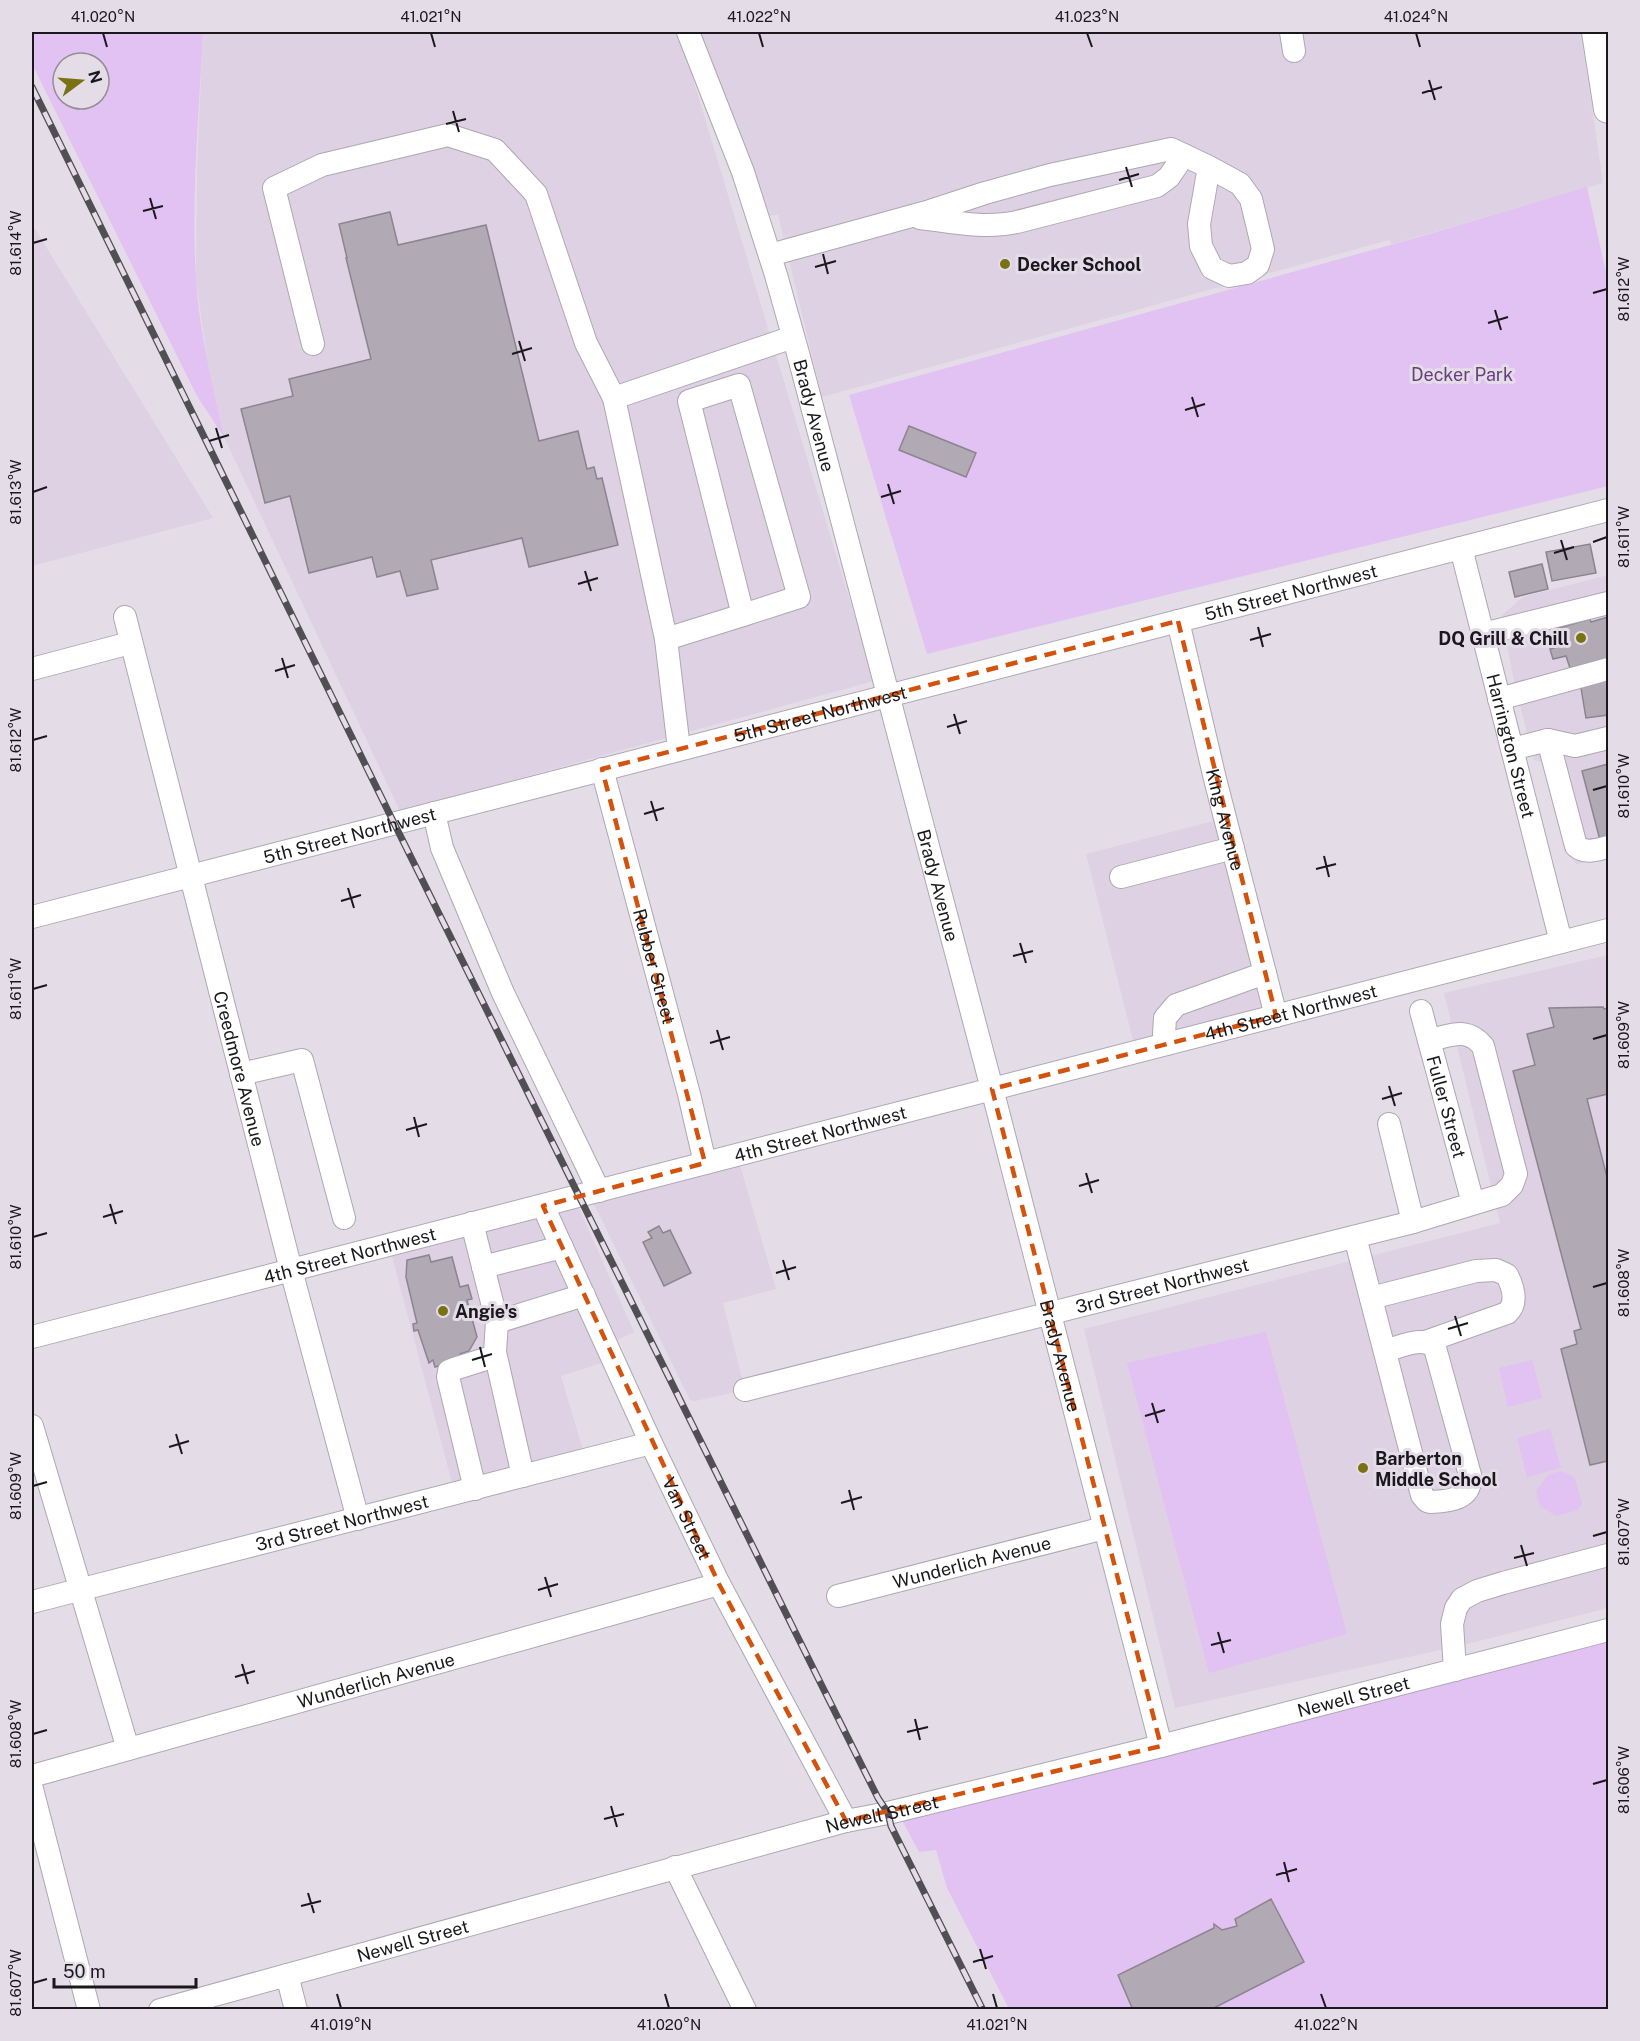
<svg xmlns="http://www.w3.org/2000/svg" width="1640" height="2041" viewBox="0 0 1640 2041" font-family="'Public Sans',sans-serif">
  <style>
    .built { fill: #ddd1e3 }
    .green { fill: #e2c1f3; fill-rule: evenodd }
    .building { fill: #b1aab5; stroke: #8b858f; stroke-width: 1.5 }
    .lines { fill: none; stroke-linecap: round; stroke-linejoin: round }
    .minor-casing { stroke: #aea7b2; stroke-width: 24 }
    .major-casing { stroke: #aea7b2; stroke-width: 30 }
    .minor { stroke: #fff; stroke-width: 22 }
    .major { stroke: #fff; stroke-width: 28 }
    .rail-casing { stroke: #514e54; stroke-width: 7 }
    .rail { stroke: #e4dde8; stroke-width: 4.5; stroke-dasharray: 14; stroke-linecap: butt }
    .marked { fill: none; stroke: #d3520e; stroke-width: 4.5; stroke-dasharray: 12 8; stroke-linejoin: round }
    .ticks { fill: none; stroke: #1a181c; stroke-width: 2 }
    .poi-dot { fill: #7a7112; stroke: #e4dde8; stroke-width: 2 }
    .labels { text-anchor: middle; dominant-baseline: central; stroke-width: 6; stroke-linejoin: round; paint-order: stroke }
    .poi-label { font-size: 18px; font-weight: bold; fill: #1a181c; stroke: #e4dde8; text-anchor: start }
    .park-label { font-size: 18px; fill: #673d7c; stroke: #e4dde8 }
    .street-label { font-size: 18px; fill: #1a181c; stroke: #e4dde8 }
    .neatline { fill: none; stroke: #1a181c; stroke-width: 2 }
    .ticks-label { font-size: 15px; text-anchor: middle; fill: #1a181c }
  </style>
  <rect width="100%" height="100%" fill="#e4dde8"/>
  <path class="built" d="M203,32H679L874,681L400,811L224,437L207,358L196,280L197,169Z
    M688,32H1581L1603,183L1392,244L1389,240L822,397L778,215L757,216Z
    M32,224L117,362L213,518L32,566Z
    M1608,575V857L1576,864L1568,853L1548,763L1534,760L1515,686L1501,616L1523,597Z
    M1225,818L1276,1016L1136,1052L1086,854Z
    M1608,955V1608L1463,1645L1175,1708L1084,1329L1500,1223L1444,993Z
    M737,1155L776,1289L723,1303L745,1390L695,1401L690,1400L589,1194Z
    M574,1197L634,1332L608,1345L614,1359L561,1376L586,1460L455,1494L389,1245Z"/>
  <path class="green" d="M32,32H203C199,113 191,198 196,279C199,332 213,385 224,437L197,396L32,64ZM63,63H99V99H63Z
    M1587,187L1608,281V486L927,654L849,395L1419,237Z
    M1266,1332L1347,1634L1209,1673L1127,1363Z
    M1532,1360L1542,1398L1508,1407L1499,1368Z
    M1550,1429L1561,1468L1527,1477L1517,1438Z
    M1562,1471L1575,1478L1582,1504L1578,1510L1556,1516L1540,1506L1536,1491L1549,1474Z
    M1608,1641V2009H1009L947,1888L936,1850L919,1852L902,1820Z"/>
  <path class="building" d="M390,212L398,245L486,225L539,441L578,431L587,469L594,467L597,479L602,478L618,545L529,567L522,538L431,560L438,589L407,596L400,571L377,577L372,557L309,573L290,496L265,503L241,409L293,396L289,379L371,359L346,258H347L339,224Z
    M909,426L976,453L966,477L899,450Z
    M1590,544L1596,573L1552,581L1546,552Z
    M1542,564L1548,589L1515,597L1509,572Z
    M1608,617V658L1570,668L1566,656L1553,659L1550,649L1557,647L1552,630L1590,619L1591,622Z
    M1608,678V715L1586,718L1580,682Z
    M1608,764V838L1600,840L1582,771Z
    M1603,1007L1604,1009L1608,1008V1094L1587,1099L1608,1181V1461L1590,1465L1561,1349L1577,1344L1574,1331L1581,1329L1513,1071L1535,1065L1527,1034L1554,1027L1549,1008Z
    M659,1226L663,1233L670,1230L691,1273L664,1286L643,1242L652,1238L648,1232Z
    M429,1255L431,1262L452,1257L460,1287L468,1285L472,1299L467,1300L477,1337L469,1351L460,1354L461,1359L435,1367L433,1360L429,1363L418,1330L414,1331L413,1324L417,1323L406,1277L407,1260Z
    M1271,1899L1304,1962L1210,2010H1133L1118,1975L1214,1928V1924L1222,1930L1237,1926L1235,1919Z"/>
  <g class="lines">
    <defs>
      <g id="minor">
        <path id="s1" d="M688,32L743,172L776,275L799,357L996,1104L1161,1746"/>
        <path d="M1291,32L1294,51"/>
        <path d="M920,218C953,222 985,229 1017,222L1157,186L1169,177L1184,155"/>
        <path d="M770,255L930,211L985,193L1050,175L1171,149L1209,167L1240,184L1251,199L1263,249L1258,265L1247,273L1229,276L1212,268L1201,246L1199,224L1209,167"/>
        <path d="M313,344L274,188L322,165L448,135L495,150L536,194L586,343L614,398L666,639L679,749"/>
        <path d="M739,385L799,597L743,615L689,401Z"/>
        <path d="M614,398L793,337"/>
        <path id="s2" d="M1461,548L1561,942"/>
        <path id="s3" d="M125,617L291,1270L358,1519"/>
        <path id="s4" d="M1178,621L1215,779L1276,1016"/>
        <path d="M1483,634L1608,603"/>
        <path d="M666,639L743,615"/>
        <path d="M32,669L130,643"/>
        <path d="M1499,699L1608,669"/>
        <path d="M1548,740L1576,846C1585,854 1598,850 1608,847"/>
        <path d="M1512,749L1548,740L1575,746L1608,738"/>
        <path id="s5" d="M602,769L689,1094L705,1163"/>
        <path d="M434,813L442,848L503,993L599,1191"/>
        <path d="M1121,877L1233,848"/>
        <path id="s6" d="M32,917L1608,510"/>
        <path id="s7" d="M1421,1011L1473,1203"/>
        <path d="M1166,1044L1164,1034L1165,1018L1176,1005L1265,973"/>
        <path d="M241,1074L302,1060L344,1218"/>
        <path d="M1389,1124L1413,1222"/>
        <path id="s8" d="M543,1206L651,1443L719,1584L846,1821"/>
        <path d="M472,1223L497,1322L495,1352L523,1476"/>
        <path d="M1355,1237L1422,1495L1427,1501L1431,1502C1451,1501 1472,1499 1470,1475L1435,1348C1423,1335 1400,1347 1385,1351"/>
        <path d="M483,1267L562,1247"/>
        <path d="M1371,1298L1476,1271L1496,1270L1507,1275C1513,1287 1518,1303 1507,1313L1425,1342"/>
        <path d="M497,1322L584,1295"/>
        <path id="s9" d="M32,1337L1608,930"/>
        <path id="s10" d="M745,1390L1413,1222L1502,1195L1512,1185L1516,1174L1483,1046C1466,1026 1451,1036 1429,1040"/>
        <path d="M32,1426L128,1749"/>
        <path d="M475,1489L448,1377L449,1371L454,1369L495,1356"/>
        <path id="s11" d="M838,1596L1104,1528"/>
        <path id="s12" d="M32,1602L651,1443"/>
        <path d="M1455,1670L1452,1624L1456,1608L1462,1599L1477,1591L1503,1583L1608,1555"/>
        <path id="s13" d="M32,1776L719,1584"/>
        <path d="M32,1789L89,2010"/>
        <path d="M675,1867L745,2010"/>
        <path d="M287,1975L296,2010"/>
        <path id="s14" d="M160,2010L846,1821L888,1813L1161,1746L1608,1630"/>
      </g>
      <path id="major" d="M1596,32L1608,109"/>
    </defs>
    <use href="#minor" class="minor-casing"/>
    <use href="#major" class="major-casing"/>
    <use href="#minor" class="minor"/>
    <use href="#major" class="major"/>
    <defs>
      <path id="rail" d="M32,87L394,823L822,1686L878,1798L888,1813L891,1826L983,2010"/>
    </defs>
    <use href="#rail" class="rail-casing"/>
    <use href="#rail" class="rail"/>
  </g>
  <path class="marked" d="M1178,621L1276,1016L992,1089L1161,1746L846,1821L719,1584L543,1206L705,1163L602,769Z"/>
  <path class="ticks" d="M103,33L107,47M431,33L435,47M759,33L763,47M1087,33L1092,47M1416,33L1420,47M1429,80L1435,100M1422,93L1442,87M453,111L459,132M446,124L466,119M1126,167L1132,187M1119,180L1139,174M150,198L156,219M143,211L163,206M33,243L47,239M823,254L828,274M815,267L836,261M1593,293L1607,289M1495,310L1501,330M1488,323L1508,317M519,341L525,361M512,354L532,348M1192,397L1198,417M1185,410L1205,404M216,428L222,448M209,441L229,435M888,484L894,504M33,492L47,487M881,497L901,491M1561,540L1567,560M1593,542L1607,537M1554,553L1574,547M585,571L591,591M578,584L598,578M1258,627L1263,647M1250,640L1271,634M282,658L288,678M275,671L295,665M954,714L960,734M947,727L967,721M33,740L47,736M1593,790L1607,786M651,801L657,821M644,814L664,808M1324,856L1329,877M1316,869L1336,864M348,888L354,908M341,901L361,895M1020,943L1026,963M1013,956L1033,951M33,989L47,985M717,1030L723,1050M1593,1039L1607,1035M710,1043L730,1037M1389,1086L1395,1106M1382,1099L1402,1093M414,1117L419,1137M406,1130L427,1124M1086,1173L1092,1193M1079,1186L1099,1180M110,1204L116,1224M103,1217L123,1211M33,1237L47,1233M783,1260L789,1280M776,1273L796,1267M1593,1287L1607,1283M1455,1316L1461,1336M1448,1329L1468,1323M480,1347L485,1367M472,1360L492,1354M1152,1403L1158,1423M1145,1416L1165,1410M176,1434L182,1454M169,1447L189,1441M33,1486L47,1482M849,1490L854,1510M841,1503L862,1497M1593,1536L1607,1532M1521,1545L1527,1566M1514,1558L1534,1553M545,1577L551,1597M538,1590L558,1584M1218,1632L1224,1653M1211,1645L1231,1640M242,1664L248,1684M235,1677L255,1671M915,1719L920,1740M907,1732L928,1727M33,1734L47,1730M1593,1784L1607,1780M611,1806L617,1827M604,1819L624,1814M1284,1862L1289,1882M1276,1875L1297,1869M308,1893L314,1913M301,1906L321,1901M980,1949L986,1969M973,1962L993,1956M33,1983L47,1979M337,1994L341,2008M665,1994L669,2008M993,1994L997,2008M1321,1994L1326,2008"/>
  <g class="poi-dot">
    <circle cx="1005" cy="264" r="6"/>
    <circle cx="1581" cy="638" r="6"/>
    <circle cx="443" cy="1311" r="6"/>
    <circle cx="1363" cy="1468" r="6"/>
  </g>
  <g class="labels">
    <g class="poi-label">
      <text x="1017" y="264">Decker School</text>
      <text x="1569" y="638" text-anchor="end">DQ Grill &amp; Chill</text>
      <text x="455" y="1311">Angie's</text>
      <text x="1375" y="1458">Barberton<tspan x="1375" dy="21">Middle School</tspan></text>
    </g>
    <g class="park-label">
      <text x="1462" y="374">Decker Park</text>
    </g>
    <g class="street-label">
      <text stroke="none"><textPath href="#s1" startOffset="404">Brady Avenue</textPath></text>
      <text stroke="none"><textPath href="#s6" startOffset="1300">5th Street Northwest</textPath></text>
      <text stroke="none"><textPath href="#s6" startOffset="814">5th Street Northwest</textPath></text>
      <text stroke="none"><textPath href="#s2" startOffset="204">Harrington Street</textPath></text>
      <text stroke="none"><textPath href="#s4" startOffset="204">King Avenue</textPath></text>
      <text stroke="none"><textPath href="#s6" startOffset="328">5th Street Northwest</textPath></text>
      <text stroke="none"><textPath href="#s1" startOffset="890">Brady Avenue</textPath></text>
      <text stroke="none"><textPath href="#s5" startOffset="204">Rubber Street</textPath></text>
      <text stroke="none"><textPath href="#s9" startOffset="1300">4th Street Northwest</textPath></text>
      <text stroke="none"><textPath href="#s3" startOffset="466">Creedmore Avenue</textPath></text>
      <text stroke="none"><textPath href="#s7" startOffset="99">Fuller Street</textPath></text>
      <text stroke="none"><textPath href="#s9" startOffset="814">4th Street Northwest</textPath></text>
      <text stroke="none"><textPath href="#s9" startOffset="328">4th Street Northwest</textPath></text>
      <text stroke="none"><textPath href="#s10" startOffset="430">3rd Street Northwest</textPath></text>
      <text stroke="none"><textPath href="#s1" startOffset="1376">Brady Avenue</textPath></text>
      <text stroke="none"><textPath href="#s8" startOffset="344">Van Street</textPath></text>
      <text stroke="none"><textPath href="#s12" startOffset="320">3rd Street Northwest</textPath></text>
      <text stroke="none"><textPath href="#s11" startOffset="138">Wunderlich Avenue</textPath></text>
      <text stroke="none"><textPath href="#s13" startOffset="357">Wunderlich Avenue</textPath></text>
      <text stroke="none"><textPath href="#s14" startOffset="1234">Newell Street</textPath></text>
      <text stroke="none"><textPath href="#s14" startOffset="748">Newell Street</textPath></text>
      <text stroke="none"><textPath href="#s14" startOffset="262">Newell Street</textPath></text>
    </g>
  </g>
  <rect width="1640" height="2041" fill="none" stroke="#e4dde8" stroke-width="66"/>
  <g transform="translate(81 81) rotate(74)"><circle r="28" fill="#e4dde8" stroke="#938e96" stroke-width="1.5"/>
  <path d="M0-4.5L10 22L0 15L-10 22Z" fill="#7a7112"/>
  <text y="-9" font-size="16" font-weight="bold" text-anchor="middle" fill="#1a181c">N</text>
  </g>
  <path d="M54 1978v9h142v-9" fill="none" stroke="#1a181c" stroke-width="3"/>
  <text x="63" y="1978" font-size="18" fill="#1a181c" stroke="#e4dde8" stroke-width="4.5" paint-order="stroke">50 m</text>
  <rect x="33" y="33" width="1574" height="1975" class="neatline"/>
  <g class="ticks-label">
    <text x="103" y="22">41.020°N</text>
    <text x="431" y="22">41.021°N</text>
    <text x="759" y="22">41.022°N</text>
    <text x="1087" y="22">41.023°N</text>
    <text x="1416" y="22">41.024°N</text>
    <text transform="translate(16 243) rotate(-90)" y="5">81.614°W</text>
    <text transform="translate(1624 289) rotate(-90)" y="5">81.612°W</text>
    <text transform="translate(16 492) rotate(-90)" y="5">81.613°W</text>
    <text transform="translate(1624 537) rotate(-90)" y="5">81.611°W</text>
    <text transform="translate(16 740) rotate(-90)" y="5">81.612°W</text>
    <text transform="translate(1624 786) rotate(-90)" y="5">81.610°W</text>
    <text transform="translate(16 989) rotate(-90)" y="5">81.611°W</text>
    <text transform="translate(1624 1035) rotate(-90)" y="5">81.609°W</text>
    <text transform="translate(16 1237) rotate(-90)" y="5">81.610°W</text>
    <text transform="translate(1624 1283) rotate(-90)" y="5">81.608°W</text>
    <text transform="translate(16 1486) rotate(-90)" y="5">81.609°W</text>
    <text transform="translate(1624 1532) rotate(-90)" y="5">81.607°W</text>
    <text transform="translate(16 1734) rotate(-90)" y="5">81.608°W</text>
    <text transform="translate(1624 1780) rotate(-90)" y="5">81.606°W</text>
    <text transform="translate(16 1983) rotate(-90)" y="5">81.607°W</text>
    <text x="341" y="2030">41.019°N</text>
    <text x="669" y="2030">41.020°N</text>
    <text x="997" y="2030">41.021°N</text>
    <text x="1326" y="2030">41.022°N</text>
  </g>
</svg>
